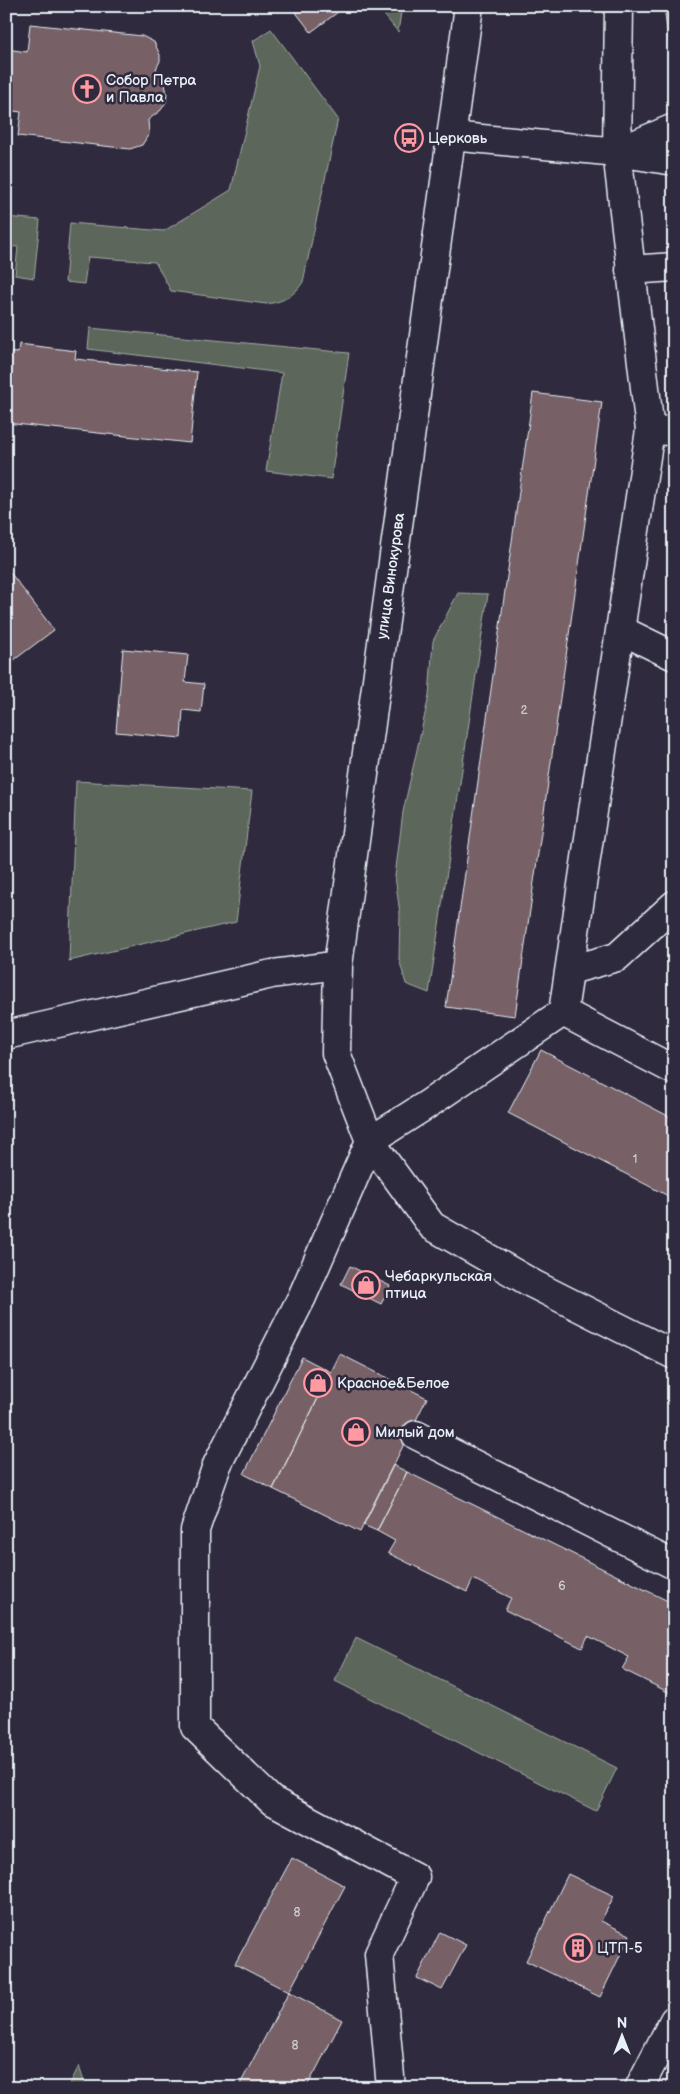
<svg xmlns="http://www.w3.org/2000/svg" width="680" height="2094" viewBox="0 0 680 2094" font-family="'Balsamiq Sans',sans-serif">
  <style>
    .green { fill: #5d665a; stroke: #a2aca9 }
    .building { fill: #776066; stroke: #e8f1f8 }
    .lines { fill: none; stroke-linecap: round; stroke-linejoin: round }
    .minor-casing { stroke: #e8f1f8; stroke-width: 31 }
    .minor { stroke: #2f2a3d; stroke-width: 28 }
    .labels { text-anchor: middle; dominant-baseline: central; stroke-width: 5; stroke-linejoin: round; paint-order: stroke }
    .number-label { font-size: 12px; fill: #cccdd4 }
    .poi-label { font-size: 15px; fill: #e8f1f8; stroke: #2f2a3d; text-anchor: start }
    .street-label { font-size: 15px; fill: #e8f1f8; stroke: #2f2a3d }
  </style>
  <rect width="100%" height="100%" fill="#2f2a3d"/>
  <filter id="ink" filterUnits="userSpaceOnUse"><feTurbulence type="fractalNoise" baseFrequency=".02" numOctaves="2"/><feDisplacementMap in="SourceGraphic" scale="10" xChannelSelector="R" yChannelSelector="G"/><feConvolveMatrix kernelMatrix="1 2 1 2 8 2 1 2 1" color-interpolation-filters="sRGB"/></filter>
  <g filter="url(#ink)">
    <path class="green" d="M377,6H402L398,32Z
      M271,29L338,119L303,282C294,296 283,302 266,304L171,291L155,262L88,257L84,284L65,282L70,223L164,231L231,190L260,66L253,41Z
      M6,217L40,220L34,278L15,275L18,247L6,246Z
      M90,328L349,353L331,479L266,471L282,373L88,349Z
      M458,593L488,594L429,993L406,984L399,959L400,914L395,876L403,812L429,696L433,641Z
      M76,781L252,791L236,922L69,961Z
      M356,1638L617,1768L596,1811L335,1681Z
      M79,2066L86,2088H68Z"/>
    <path class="building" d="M291,6H333L338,12L311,32Z
      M664,6H674V54H670Z
      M30,24L142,36L154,42L160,55V61L156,69L163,76L167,93L166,102L161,110L148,120L149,134L142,145L130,149L18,136L21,112L6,110V49L27,52Z
      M19,344L76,351L75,359L197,372L190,443L6,423V352L18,353Z
      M533,393L602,402L515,1016L446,1007Z
      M6,567L54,630L6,666Z
      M123,649L188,655L185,682L204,684L201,712L183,710L181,738L116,732Z
      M541,1050L674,1119V1199L508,1113Z
      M350,1266L390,1286L381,1304L341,1284Z
      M340,1354L427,1398L360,1532L273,1489Z
      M302,1357L331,1372L273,1489L244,1474Z
      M393,1465L407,1472L377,1531L363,1525Z
      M407,1472L674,1604V1695L622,1669L629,1657L588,1636L582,1648L505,1610L511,1598L473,1579L467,1592L388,1553L395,1541L377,1531Z
      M292,1858L345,1886L289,1992L235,1964Z
      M568,1874L614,1896L601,1921L630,1935L600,1997L526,1961Z
      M440,1932L466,1945L442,1990L417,1978Z
      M289,1992L342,2020L316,2070L306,2088H238Z"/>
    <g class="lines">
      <defs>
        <path id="minor" d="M469,6L338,965L336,1053L370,1141L432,1226L533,1284L674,1355
          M451,136L617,152L674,161
          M617,152L674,128
          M630,270L674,267
          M650,430L674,431
          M621,630L674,656
          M570,970L617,957L674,905
          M563,1012L650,430L617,152L619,6
          M6,1035L272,974L338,965
          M416,1435L674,1565
          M391,2088L379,1954L415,1877L271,1800L195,1727V1530L217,1465L302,1297L370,1141L428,1104L563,1012L674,1070
          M639,2088L674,2020"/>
      </defs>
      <use href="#minor" class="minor-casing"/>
      <use href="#minor" class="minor"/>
    </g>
  </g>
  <defs>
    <symbol id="church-ring" viewBox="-11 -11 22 22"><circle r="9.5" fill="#2f2a3d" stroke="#ff9aa2" stroke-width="1.5"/><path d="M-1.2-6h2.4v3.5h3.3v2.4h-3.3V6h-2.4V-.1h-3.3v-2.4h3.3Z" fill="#ff9aa2"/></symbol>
    <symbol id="bus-ring" viewBox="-11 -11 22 22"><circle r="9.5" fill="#2f2a3d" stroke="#ff9aa2" stroke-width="1.5"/><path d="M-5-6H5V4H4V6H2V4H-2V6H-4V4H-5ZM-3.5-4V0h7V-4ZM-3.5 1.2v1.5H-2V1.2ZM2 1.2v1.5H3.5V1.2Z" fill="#ff9aa2"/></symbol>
    <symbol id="shop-ring" viewBox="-11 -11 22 22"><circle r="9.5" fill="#2f2a3d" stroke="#ff9aa2" stroke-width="1.5"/><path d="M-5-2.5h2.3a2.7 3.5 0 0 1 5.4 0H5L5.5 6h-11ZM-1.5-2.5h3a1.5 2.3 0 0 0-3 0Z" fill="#ff9aa2"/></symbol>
    <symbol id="building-ring" viewBox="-11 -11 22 22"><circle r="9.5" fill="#2f2a3d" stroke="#ff9aa2" stroke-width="1.5"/><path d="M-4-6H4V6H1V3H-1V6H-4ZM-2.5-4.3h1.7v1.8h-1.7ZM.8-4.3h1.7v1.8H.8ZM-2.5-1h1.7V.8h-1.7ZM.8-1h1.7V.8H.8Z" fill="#ff9aa2"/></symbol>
  </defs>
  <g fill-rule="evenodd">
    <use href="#church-ring" x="71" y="73" width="32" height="32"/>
    <use href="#bus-ring" x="393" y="122" width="32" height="32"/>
    <use href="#shop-ring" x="350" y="1269" width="32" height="32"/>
    <use href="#shop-ring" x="302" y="1367" width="32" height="32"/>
    <use href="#shop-ring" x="340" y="1416" width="32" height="32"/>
    <use href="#building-ring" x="562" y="1932" width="32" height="32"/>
  </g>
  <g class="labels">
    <g class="number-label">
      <text x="524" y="710">2</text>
      <text x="635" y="1159">1</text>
      <text x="562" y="1586">6</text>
      <text x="297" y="1912">8</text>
      <text x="295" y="2045">8</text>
    </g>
    <g class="poi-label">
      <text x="106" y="80">Собор Петра<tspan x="106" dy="17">и Павла</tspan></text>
      <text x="428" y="138">Церковь</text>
      <text x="385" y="1276">Чебаркульская<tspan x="385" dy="17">птица</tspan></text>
      <text x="337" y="1383">Красное&amp;Белое</text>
      <text x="375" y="1432">Милый дом</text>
      <text x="597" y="1948">ЦТП-5</text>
    </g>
    <g class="street-label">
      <text transform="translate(391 576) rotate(-82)">улица Винокурова</text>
    </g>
  </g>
  <rect width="680" height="2094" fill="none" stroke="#2f2a3d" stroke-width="25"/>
  <rect x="12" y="12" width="655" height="2069" fill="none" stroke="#e8f1f8" stroke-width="2" filter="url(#ink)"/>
  <g transform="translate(622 2036)" stroke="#2f2a3d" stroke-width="4" paint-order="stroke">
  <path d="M0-4L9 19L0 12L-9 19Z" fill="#e8f1f8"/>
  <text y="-8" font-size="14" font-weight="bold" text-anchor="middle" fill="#e8f1f8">N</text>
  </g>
</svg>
